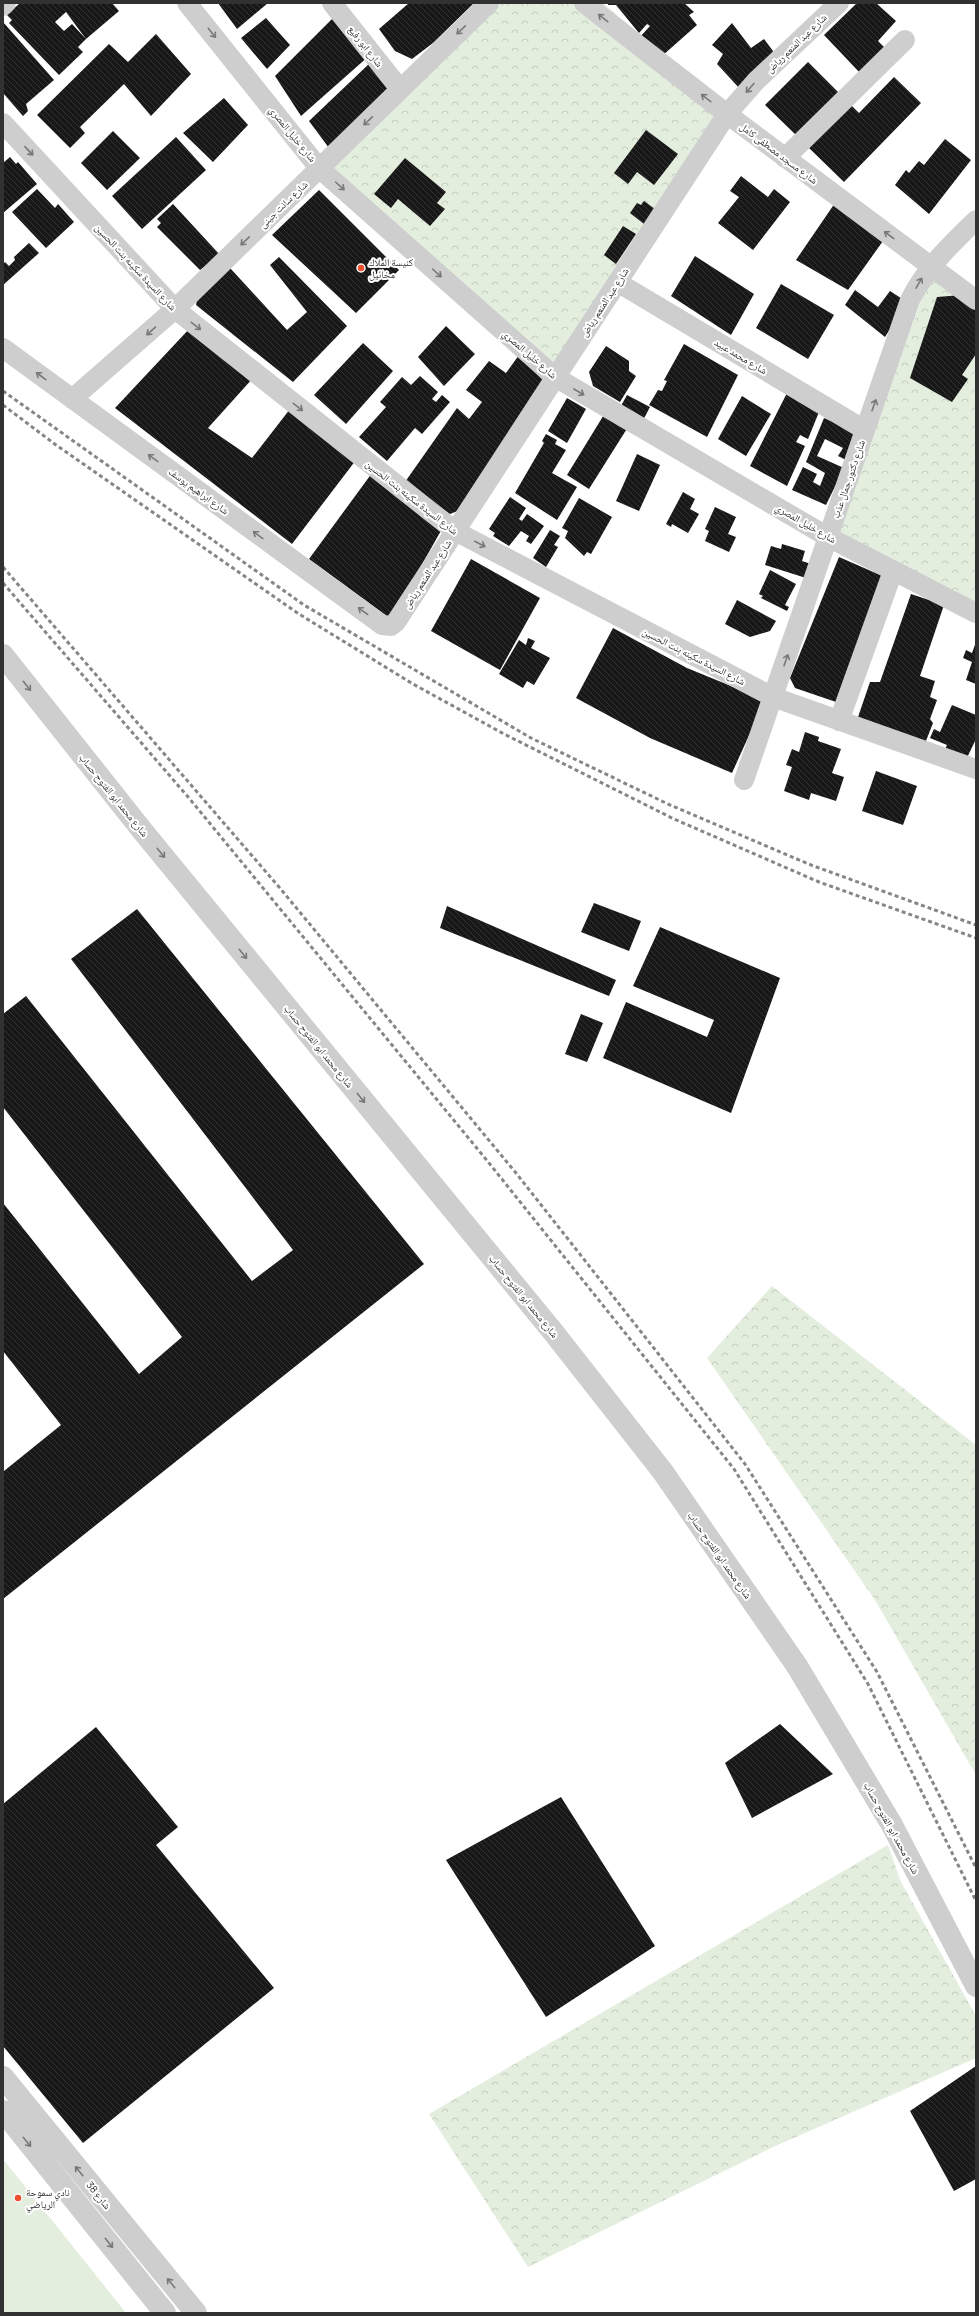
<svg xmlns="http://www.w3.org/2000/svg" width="979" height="2316" viewBox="0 0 979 2316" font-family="Manrope,'Noto Naskh Arabic',sans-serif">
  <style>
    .grass { fill: #e3eede }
    .park { fill: url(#park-crowns) }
    .building { fill: url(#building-back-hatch) }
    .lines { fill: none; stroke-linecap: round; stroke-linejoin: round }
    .minor { stroke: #cecece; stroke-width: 20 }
    .tertiary { stroke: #cecece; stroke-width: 22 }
    .rail { stroke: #868686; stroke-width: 3; stroke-dasharray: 4 3; stroke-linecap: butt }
    .oneway { stroke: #787878 }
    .poi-dot { fill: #ed512d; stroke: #fff; stroke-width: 1.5 }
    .labels { text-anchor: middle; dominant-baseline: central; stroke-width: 4; stroke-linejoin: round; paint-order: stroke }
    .street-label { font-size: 10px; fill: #313131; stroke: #fff }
    .poi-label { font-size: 10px; fill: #313131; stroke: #fff; text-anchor: start }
  </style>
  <defs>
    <pattern id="park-crowns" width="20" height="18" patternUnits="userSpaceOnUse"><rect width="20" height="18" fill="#e3eede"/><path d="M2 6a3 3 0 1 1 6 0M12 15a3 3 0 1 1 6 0" fill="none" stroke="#c3cdbf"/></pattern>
    <pattern id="building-back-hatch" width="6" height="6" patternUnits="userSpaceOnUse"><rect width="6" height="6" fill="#181818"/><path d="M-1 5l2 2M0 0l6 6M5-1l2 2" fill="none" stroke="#313131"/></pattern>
  </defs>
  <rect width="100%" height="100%" fill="#fff"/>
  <path class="grass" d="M3,2159L126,2313H3Z"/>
  <path class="park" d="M493,3H603L731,113L557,373L319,168Z
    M934,265L976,297V607L834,540Z
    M772,1286L976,1445V1775L875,1600L707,1358Z
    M888,1845L901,1882L976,2016V2058L773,2147L528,2267L429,2114Z"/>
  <path class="building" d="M20,3H112L119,11L86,39L66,12L55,22L64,31L72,24L86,39L78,47L83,52L59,75L9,23L12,20L7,15Z
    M218,3H268L237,29Z
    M409,3H474L433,43L412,59L395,51L379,29Z
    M608,3H684L694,12L689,15L697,25L662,56L639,38L650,26L647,24L639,33L616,5H608Z
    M857,3H876L896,21L878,41L887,50L861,74L824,35Z
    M334,17L370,55L301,116L275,76Z
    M266,18L290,45L267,69L241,38Z
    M3,22L54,80L26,104L28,111L23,116L3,93Z
    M732,23L751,48L764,39L779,59L741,90L717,64L723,54L712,45Z
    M156,34L191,74L151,116L124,84L80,127L85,133L70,148L37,115L109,44L128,62Z
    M371,62L398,90L332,152L309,121Z
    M808,62L839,93L796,135L765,105Z
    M894,77L921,103L844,182L808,147L850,104L859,113Z
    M224,98L248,125L213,162L183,133Z
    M646,130L678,154L654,185L637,172L628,184L614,173Z
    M113,131L140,158L107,190L81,163Z
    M176,137L206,170L142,229L112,196Z
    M945,139L971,160L929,214L895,185L906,170L909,173L919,161L924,165Z
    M10,157L16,164L18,162L37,184L3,213V163Z
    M405,158L446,192L437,203L445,209L430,226L398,199L391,208L374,194Z
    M741,176L768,197L774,189L790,202L753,250L718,223L739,197L730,191Z
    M37,189L55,208L58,204L74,222L46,248L12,212Z
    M319,190L399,270L356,313L272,235Z
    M837,200L888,234L848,290L796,260Z
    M644,201L659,212L644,224L630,213L637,203L641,205Z
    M173,204L220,255L200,270L157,227L161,223L157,219Z
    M623,226L636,234L616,264L604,255Z
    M29,243L39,253L3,285V264L5,262L9,266L15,260L14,257Z
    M695,256L754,294L731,335L671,296Z
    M279,257L347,326L293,382L196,305L198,295L230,268L287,330L307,312L270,265Z
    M781,284L834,315L808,359L756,328Z
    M855,290L878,307L890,291L907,302L885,337L845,305Z
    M962,295L976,306V354L962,375L968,379L952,402L910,378L937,297Z
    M446,326L475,354L444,386L418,357Z
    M191,327L253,378L208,428L252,458L290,409L356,460L292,544L115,408Z
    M363,343L393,371L346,424L314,395Z
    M684,344L738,375L707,437L649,405L658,390L662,391L667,381L664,380Z
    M606,346L629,361V371L636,376L620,402L593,386L589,372Z
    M519,355L543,380L460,510L450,514L405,482L457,408L469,419L482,402L466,390L489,361L506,373Z
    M420,376L438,392L432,399L436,402L442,395L450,402L422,434L415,428L387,461L359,437L386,407L380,402L402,377L411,385Z
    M787,393L819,412L808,439L800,435L796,442L805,446L787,486L750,466Z
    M627,395L650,407L640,426L617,413Z
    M742,396L771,414L746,456L718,439Z
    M567,398L586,409L567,443L548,431Z
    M605,413L628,427L589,489L567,475Z
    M824,418L860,433L848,461L838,456L843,448L825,439L817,456L844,468L826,505L792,490L803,467L817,474L813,482L820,486L825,473L806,462Z
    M546,434L557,440L555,444L566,450L552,473L577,487L557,520L515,493L544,443L542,441Z
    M637,454L660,465L639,511L616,501Z
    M372,473L442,529L391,619L309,559Z
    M683,492L695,499L690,509L699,514L688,533L672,524L671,527L666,524Z
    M510,497L526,508L519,519L522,521L527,514L544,526L531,544L526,541L529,536L521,531L509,546L493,536L495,533L489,529Z
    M579,498L612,517L591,554L587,552L584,556L565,538L568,531L562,528Z
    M715,507L736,517L728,534L736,537L729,552L705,541L709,531L705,529Z
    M550,530L560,536L554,545L558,547L546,567L533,558Z
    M782,544L805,551L802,561L811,564L806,578L765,565L771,546L781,549Z
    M839,557L887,578L836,702L795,688L790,678Z
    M471,559L540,598L500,670L431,631Z
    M770,570L796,584L785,605L789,607L787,611L761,598L763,596L759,594Z
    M911,594L944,605L920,676L935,681L930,697L937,700L930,719L933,723L924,746L857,720L870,682H880Z
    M737,600L776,621L770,631L750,637L725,624Z
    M613,628L687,668L765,700L732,773L650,738L576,698Z
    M528,638L535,641L531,648L550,658L534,685L527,681L523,688L499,674L519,640L526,645Z
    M976,642V684L966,680L972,662L963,658L966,650L972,653Z
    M952,705L976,715V739L964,764L943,754L947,745L930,738L934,729L940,732Z
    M805,732L819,737L818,741L841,749L832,773L844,777L836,801L811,793L809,800L784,791L792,767L786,765L792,749L799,752Z
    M876,771L917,786L903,825L862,811Z
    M594,903L641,921L629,951L581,932Z
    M447,906L616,980L609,996L440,928Z
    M137,909L424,1264L3,1599V1470L4,1471L61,1425L3,1351V1203L139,1374L182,1337L3,1107V1014L26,996L252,1281L293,1250L71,959Z
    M660,927L780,978L731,1113L603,1058L626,1002L707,1037L714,1020L633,986Z
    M581,1014L603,1023L587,1062L565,1054Z
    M780,1724L833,1774L752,1818L725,1763Z
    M96,1727L178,1827L156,1845L274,1988L83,2143L3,2046V1804Z
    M561,1797L655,1946L546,2017L446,1860Z
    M976,2066V2179L954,2191L910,2111Z"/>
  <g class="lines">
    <path class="minor" d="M187,3L319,168L555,377L828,537L976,613
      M332,3L400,89
      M584,3L727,114L976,300
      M3,6L6,3
      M3,123L175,309L455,531L773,697L976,769
      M785,158L905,40
      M617,282L865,430
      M3,348L382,625L391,626L396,622L727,114L756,81L839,3
      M72,399L175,309L489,3
      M839,721L893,571
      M744,780L910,300C926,268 950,245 976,220"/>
    <path class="tertiary" d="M3,655L141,829L554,1333L663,1472L797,1666L892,1825L976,1986
      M3,2077L196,2313
      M3,2111L165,2313"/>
    <path class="rail" d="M3,391L304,605L531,738L670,805L811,865L976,925
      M3,405L56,445L299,614L413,684L504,734L674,819L819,882L976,938
      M3,567L279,887L516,1173L745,1464L877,1672L976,1868
      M3,583L189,798L489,1163L734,1469L868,1684L976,1901"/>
  </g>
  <defs><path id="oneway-shaft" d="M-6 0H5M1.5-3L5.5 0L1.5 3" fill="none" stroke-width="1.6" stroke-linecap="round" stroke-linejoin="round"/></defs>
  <g class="oneway">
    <use href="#oneway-shaft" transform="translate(603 18) rotate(-142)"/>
    <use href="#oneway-shaft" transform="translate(461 30) rotate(136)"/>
    <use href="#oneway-shaft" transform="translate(212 33) rotate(51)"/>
    <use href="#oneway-shaft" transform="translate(750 88) rotate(131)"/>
    <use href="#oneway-shaft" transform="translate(706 98) rotate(-142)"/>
    <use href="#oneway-shaft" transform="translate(368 121) rotate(136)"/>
    <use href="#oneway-shaft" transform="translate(29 151) rotate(47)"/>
    <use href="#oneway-shaft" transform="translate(340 186) rotate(42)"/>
    <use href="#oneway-shaft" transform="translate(889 235) rotate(-143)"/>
    <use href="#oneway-shaft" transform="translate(245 241) rotate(136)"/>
    <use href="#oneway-shaft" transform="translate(437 273) rotate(42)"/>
    <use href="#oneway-shaft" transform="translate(919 283) rotate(-60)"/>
    <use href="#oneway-shaft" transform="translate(196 326) rotate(38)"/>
    <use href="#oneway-shaft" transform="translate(151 331) rotate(139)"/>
    <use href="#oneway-shaft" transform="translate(41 376) rotate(-143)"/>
    <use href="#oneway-shaft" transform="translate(579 392) rotate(30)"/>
    <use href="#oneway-shaft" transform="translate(874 405) rotate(-71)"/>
    <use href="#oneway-shaft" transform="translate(298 407) rotate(38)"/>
    <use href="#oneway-shaft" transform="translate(153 458) rotate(-144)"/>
    <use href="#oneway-shaft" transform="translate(258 535) rotate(-144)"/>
    <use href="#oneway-shaft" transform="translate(480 544) rotate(27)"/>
    <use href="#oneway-shaft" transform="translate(363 611) rotate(-144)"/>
    <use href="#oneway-shaft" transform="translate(786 660) rotate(-71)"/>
    <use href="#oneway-shaft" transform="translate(27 686) rotate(52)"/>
    <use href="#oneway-shaft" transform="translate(161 853) rotate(51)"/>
    <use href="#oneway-shaft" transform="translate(243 954) rotate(51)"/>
    <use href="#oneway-shaft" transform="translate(361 1098) rotate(51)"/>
    <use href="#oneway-shaft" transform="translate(27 2142) rotate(51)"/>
    <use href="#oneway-shaft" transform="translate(79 2171) rotate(-129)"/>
    <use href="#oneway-shaft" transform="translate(109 2243) rotate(51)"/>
    <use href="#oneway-shaft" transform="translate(171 2283) rotate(-129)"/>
  </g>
  <g class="poi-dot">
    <circle cx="361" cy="268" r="4"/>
    <circle cx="18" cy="2198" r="4"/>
  </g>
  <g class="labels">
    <g class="street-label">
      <text transform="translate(796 43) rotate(-44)">شارع عبد المنعم رياض</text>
      <text transform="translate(366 46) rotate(52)">شارع ابو رفيع</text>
      <text transform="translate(293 134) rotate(51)">شارع خليل المصري</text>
      <text transform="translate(779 153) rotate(37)">شارع مسجد مصطفى كامل</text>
      <text transform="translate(283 204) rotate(-44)">شارع سانت جينى</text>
      <text transform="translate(136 267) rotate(47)">شارع السيدة سكينه بنت الحسين</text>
      <text transform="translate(604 302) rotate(-57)">شارع عبد المنعم رياض</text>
      <text transform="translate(530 354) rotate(41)">شارع خليل المصري</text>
      <text transform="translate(741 356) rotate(31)">شارع محمد عبيد</text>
      <text transform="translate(848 479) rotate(-71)">شارع دكتور جمال عذب</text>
      <text transform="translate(199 491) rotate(36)">شارع ابراهيم يوسف</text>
      <text transform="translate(412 497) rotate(38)">شارع السيدة سكينه بنت الحسين</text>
      <text transform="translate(806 523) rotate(30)">شارع خليل المصري</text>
      <text transform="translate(427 574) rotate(-57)">شارع عبد المنعم رياض</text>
      <text transform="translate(694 656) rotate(27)">شارع السيدة سكينه بنت الحسين</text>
      <text transform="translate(114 795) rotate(51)">شارع محمد ابو الفتوح حساب</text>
      <text transform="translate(319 1046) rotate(51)">شارع محمد ابو الفتوح حساب</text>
      <text transform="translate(524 1296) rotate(51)">شارع محمد ابو الفتوح حساب</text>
      <text transform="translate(720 1555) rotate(55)">شارع محمد ابو الفتوح حساب</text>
      <text transform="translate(892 1828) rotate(61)">شارع محمد ابو الفتوح حساب</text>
      <text transform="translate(99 2195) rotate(51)">شارع 38</text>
    </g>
    <g class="poi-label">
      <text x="369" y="262">كنيسة الملاك<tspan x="369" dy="12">مخائيل</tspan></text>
      <text x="26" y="2192">نادي سموحة<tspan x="26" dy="12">الرياضي</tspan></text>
    </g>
  </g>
  <rect width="979" height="2316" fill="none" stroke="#313131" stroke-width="8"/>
</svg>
